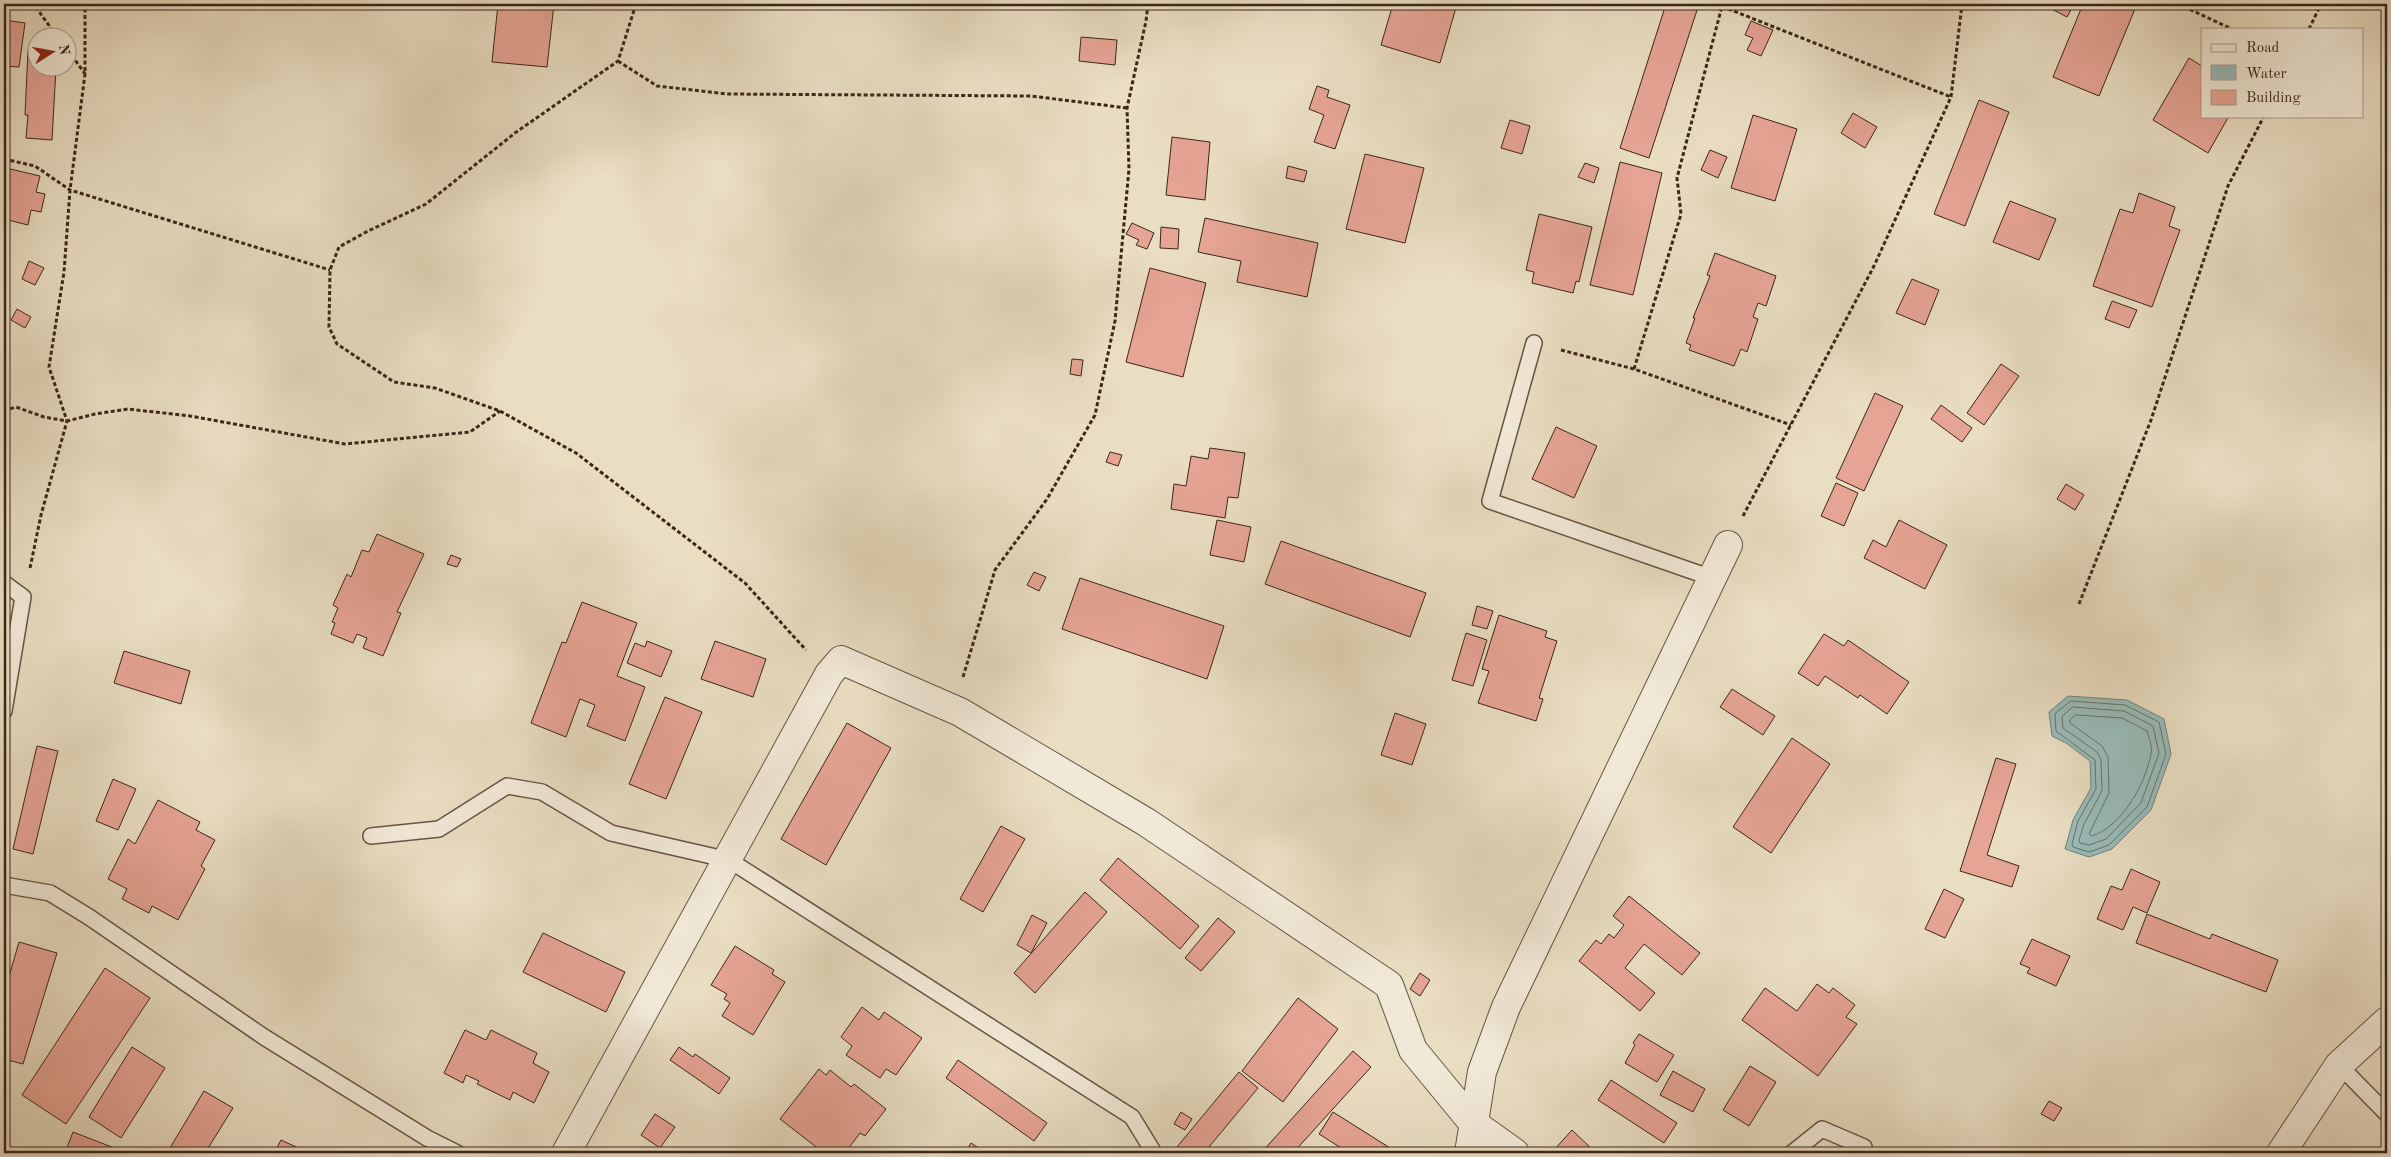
<svg xmlns="http://www.w3.org/2000/svg" width="2391" height="1157" viewBox="0 0 2391 1157" font-family="'Old Standard TT',serif">
  <style>
    .water { fill: #98bbb8; stroke: #737f79 }
    .lines { fill: none; stroke-linecap: round; stroke-linejoin: round }
    .shore { stroke: #6a7069; stroke-width: 1 }
    .building { fill: #e6a494; stroke: #3c261a }
    .lane-casing { stroke: #675444; stroke-width: 18 }
    .street-casing { stroke: #675444; stroke-width: 30 }
    .path { stroke: #3c261a; stroke-width: 3; stroke-dasharray: 4 2.5; stroke-linecap: butt }
    .lane { stroke: #f1e9d7; stroke-width: 15 }
    .street { stroke: #f1e9d7; stroke-width: 28 }
  </style>
  <rect width="100%" height="100%" fill="#e9ddc2"/>
  <filter id="stains"><feTurbulence type="fractalNoise" baseFrequency=".004" numOctaves="4"/><feColorMatrix values="0 0 0 0 .2 0 0 0 0 .09 0 0 0 0 .02 0 0 0 .5 -.17"/></filter>
  <radialGradient id="worn" r=".72"><stop offset=".6" stop-color="#630" stop-opacity="0"/><stop offset="1" stop-color="#630" stop-opacity=".3"/></radialGradient>
  <path class="water" d="M2068,696L2127,700L2164,719L2171,754L2151,810L2112,849L2089,857L2065,849L2073,820L2091,788L2090,761L2066,743L2052,736L2049,712Z"/>
  <g class="lines">
    <path class="shore" d="M2071,701L2125,705L2159,722L2166,754L2147,807L2109,845L2089,852L2073,847L2072,844L2078,821L2096,789L2095,760L2056,731L2055,714Z
      M2073,707L2124,711L2153,726L2159,753L2141,803L2106,839L2089,845L2080,843L2079,840L2084,824L2102,791L2101,760L2097,752L2063,728L2062,717Z
      M2076,715L2122,718L2147,731C2149,738 2153,748 2151,754C2145,785 2122,826 2092,836L2089,834L2109,793L2108,757L2102,746L2070,723V720Z"/>
  </g>
  <path class="building" d="M498,4H554L547,67L492,62Z
    M1393,4H1457L1440,63L1381,45Z
    M1666,4H1699L1649,158L1620,148Z
    M2042,4H2074L2067,17Z
    M2083,4H2137L2099,96L2053,77Z
    M4,20L25,23L19,67L4,66Z
    M1751,21L1773,30L1761,56L1747,50L1753,38L1745,35Z
    M1081,37L1117,40L1115,65L1079,61Z
    M28,50L38,51V68H56L52,140L26,138L28,115H25Z
    M2189,58L2202,66V116H2229L2208,153L2153,120Z
    M1317,86L1329,90L1327,97L1350,105L1335,149L1314,142L1324,115L1309,109Z
    M1979,100L2009,112L1965,226L1934,214Z
    M1853,113L1877,127L1865,148L1841,133Z
    M1753,115L1797,129L1775,201L1731,188Z
    M1510,120L1530,126L1522,154L1501,148Z
    M1172,137L1210,142L1205,200L1166,195Z
    M1710,150L1727,157L1718,178L1701,170Z
    M1365,154L1424,168L1405,243L1346,229Z
    M1620,162L1662,173L1633,295L1590,285Z
    M1585,163L1599,168L1594,183L1578,177Z
    M1288,166L1307,171L1304,182L1286,178Z
    M6,168L40,176L36,192L45,194L41,212L31,210L28,225L4,219V178Z
    M2139,193L2175,207L2169,226L2180,230L2152,307L2093,286L2120,209L2133,213Z
    M2010,201L2056,219L2039,260L1993,242Z
    M1539,214L1592,227L1579,282L1576,281L1573,293L1532,283L1534,272L1526,270Z
    M1205,218L1318,243L1307,297L1237,282L1241,261L1198,252Z
    M1132,223L1154,233L1147,249L1136,245L1139,240L1126,234Z
    M1161,227L1179,229L1178,249L1160,248Z
    M1715,253L1776,276L1766,306L1758,303L1753,317L1758,319L1747,352L1741,349L1734,366L1689,350L1691,345L1686,343L1695,318H1693L1710,276L1707,275Z
    M29,261L44,268L35,285L22,279Z
    M1150,268L1206,283L1183,377L1126,362Z
    M1912,279L1939,290L1925,325L1896,313Z
    M2112,301L2137,310L2129,328L2105,319Z
    M17,309L31,317L25,328L11,320Z
    M1072,359L1083,360L1081,376L1070,374Z
    M2001,364L2019,376L1984,425L1967,413Z
    M1875,393L1903,406L1864,491L1836,478Z
    M1941,405L1972,428L1962,442L1931,419Z
    M1556,427L1597,446L1574,498L1532,479Z
    M1210,448L1245,453L1238,498L1228,497L1225,518L1171,509L1174,484L1186,486L1191,456L1208,459Z
    M1110,452L1122,455L1118,466L1106,462Z
    M1836,483L1858,493L1844,526L1821,516Z
    M2066,484L2084,495L2075,510L2057,499Z
    M1217,520L1251,527L1244,562L1210,555Z
    M1899,520L1947,545L1925,589L1864,558L1873,540L1886,547Z
    M377,534L424,554L397,612L401,613L383,656L363,648L367,638L357,634L353,643L331,634L335,623L332,622L338,608L333,605L347,574L351,577L362,550L369,552Z
    M1281,541L1426,593L1410,637L1265,584Z
    M451,555L461,559L457,567L447,564Z
    M1034,572L1046,577L1039,591L1027,585Z
    M1080,578L1224,626L1207,679L1062,629Z
    M582,602L637,623L617,676L645,687L625,741L587,726L595,705L580,699L566,737L531,723L562,642L566,643Z
    M1477,606L1493,611L1487,629L1472,625Z
    M1499,615L1547,631L1545,637L1557,641L1539,698L1543,699L1536,721L1478,703L1489,671L1482,669Z
    M1466,633L1487,640L1473,686L1452,680Z
    M1824,634L1844,646L1848,640L1909,682L1887,714L1860,695L1858,698L1825,676L1818,686L1798,673Z
    M647,641L672,651L661,677L627,663L635,643L645,647Z
    M715,641L766,659L753,697L701,679Z
    M124,651L190,671L181,704L114,683Z
    M1732,689L1775,716L1763,735L1720,707Z
    M665,697L702,712L666,799L629,784Z
    M1395,713L1426,724L1412,765L1381,755Z
    M847,723L891,748L826,865L781,839Z
    M1792,738L1830,764L1771,853L1733,827Z
    M37,746L58,751L33,854L13,849Z
    M1996,758L2016,764L1987,855L2019,866L2012,887L1960,871Z
    M113,779L136,789L118,830L96,821Z
    M158,800L200,822L196,830L215,840L201,866L205,869L178,920L152,906L149,913L122,899L127,889L108,879L128,839L135,844Z
    M1001,826L1025,839L983,912L960,899Z
    M1118,858L1199,926L1180,949L1100,880Z
    M2131,869L2160,882L2147,913L2133,907L2123,930L2097,919L2111,886L2122,890Z
    M1944,889L1964,899L1945,938L1925,929Z
    M1085,892L1107,912L1035,993L1014,973Z
    M1629,896L1700,953L1682,975L1644,944L1625,968L1655,993L1640,1011L1579,961L1596,940L1601,944L1609,934L1614,938L1624,925L1613,916Z
    M2147,914L2210,939L2212,934L2278,960L2266,992L2136,943Z
    M1032,915L1047,923L1031,953L1017,945Z
    M1218,918L1235,932L1201,971L1185,958Z
    M543,933L625,972L606,1012L523,972Z
    M2032,939L2070,956L2056,986L2027,973L2030,968L2020,964Z
    M19,942L57,953L23,1064L4,1059V994Z
    M735,946L774,970L772,974L785,982L753,1035L722,1016L730,1003L724,999L727,994L711,985Z
    M105,968L150,998L66,1124L22,1095Z
    M1420,973L1430,980L1420,996L1410,989Z
    M1817,984L1829,993L1833,988L1855,1005L1846,1017L1857,1024L1818,1076L1742,1020L1765,988L1797,1011Z
    M1298,998L1338,1029L1283,1102L1242,1071Z
    M862,1007L879,1020L884,1012L922,1038L896,1075L886,1069L880,1078L846,1055L852,1046L841,1037Z
    M465,1030L486,1040L491,1030L537,1053L533,1063L549,1072L534,1103L513,1092L510,1100L477,1084L479,1081L466,1075L463,1083L444,1073Z
    M1639,1034L1674,1055L1657,1082L1625,1063L1635,1045L1633,1043Z
    M132,1047L165,1068L121,1138L89,1117Z
    M679,1047L693,1057L695,1054L730,1078L719,1094L670,1060Z
    M1353,1051L1371,1067L1293,1153H1261Z
    M958,1060L1047,1123L1034,1141L946,1078Z
    M1750,1066L1776,1082L1749,1126L1723,1110Z
    M819,1069L826,1075L830,1070L851,1087L854,1084L886,1109L865,1136L860,1133L845,1153H824L780,1119Z
    M1673,1071L1705,1089L1693,1112L1660,1095Z
    M1239,1072L1258,1088L1204,1153H1172Z
    M1611,1080L1677,1123L1664,1143L1598,1100Z
    M204,1091L233,1108L205,1153H167Z
    M2049,1101L2062,1108L2054,1121L2041,1114Z
    M1181,1112L1192,1119L1185,1130L1174,1124Z
    M1333,1112L1398,1153H1349L1319,1134Z
    M655,1114L675,1127L660,1148L641,1135Z
    M1572,1130L1596,1153H1557L1554,1150Z
    M73,1132L122,1151V1153H65Z
    M281,1140L309,1153H274Z
    M971,1143L986,1153H965Z"/>
  <g class="lines">
    <defs>
      <path id="lane" d="M1534,343L1490,501L1712,578
        M4,583L23,597L4,711
        M371,836L439,829L507,786L542,792L611,833L729,860L1132,1117L1154,1153
        M4,885L50,893L89,917L264,1037L427,1138L457,1153
        M2339,1065L2387,1114
        M1792,1153L1822,1129L1864,1147"/>
      <path id="street" d="M566,1153L829,674L841,660L960,712L1146,822L1389,985L1413,1050L1473,1123L1515,1153
        M1469,1153L1482,1072L1506,1007L1728,545
        M2281,1153L2339,1065L2387,1021"/>
    </defs>
    <use href="#lane" class="lane-casing"/>
    <use href="#street" class="street-casing"/>
    <path class="path" d="M30,4L35,6L58,38
      M636,4L618,61L515,133L426,204L368,231L339,247L330,270L329,327L337,344L394,382L435,388L500,411L576,453L745,583L806,650
      M1716,4L1951,97
      M2178,4L2232,29
      M2309,29L2321,4
      M68,50L85,74
      M618,61L657,86L727,94L1031,96L1127,108
      M4,159L35,166L70,190L330,270
      M1561,350L1634,369L1791,425
      M1634,369L1681,214L1677,178L1722,6
      M4,411L16,407L44,417L67,421L95,414L128,409L190,416L345,444L470,432L500,411
      M1743,516L1874,266L1951,97L1962,4
      M30,568L41,515L67,421L49,367L64,272L70,190L85,74V4
      M2079,604L2151,420L2228,186L2264,116
      M963,677L995,570L1047,499L1095,415L1115,321L1129,169L1127,108L1146,21L1148,4"/>
    <use href="#lane" class="lane"/>
    <use href="#street" class="street"/>
  </g>
  <rect width="2391" height="1157" fill="none" stroke="#e9ddc2" stroke-width="20"/>
  <rect x="5" y="5" width="2381" height="1147" fill="none" stroke="#3c261a" stroke-width="2.5"/>
  <rect x="10" y="10" width="2371" height="1137" fill="none" stroke="#3c261a"/>
  <rect x="2201" y="28" width="162" height="90" fill="#f1e9d7" stroke="#a99b8b"/>
  <rect x="2211" y="44" width="25" height="8" fill="#f1e9d7" stroke="#a99b8b"/>
  <text x="2246" y="52" font-size="15" fill="#3c261a">Road</text>
  <rect x="2211" y="65" width="25" height="15" fill="#98bbb8" stroke="#a99b8b"/>
  <text x="2246" y="78" font-size="15" fill="#3c261a">Water</text>
  <rect x="2211" y="90" width="25" height="15" fill="#e6a494" stroke="#a99b8b"/>
  <text x="2246" y="102" font-size="15" fill="#3c261a">Building</text>
  <g transform="translate(52 52) rotate(79)"><circle r="24" fill="#f1e9d7" stroke="#a99b8b"/>
  <path d="M0-4L9 19L0 12L-9 19Z" fill="#8f2418"/>
  <text y="-8" font-size="14" font-weight="bold" text-anchor="middle" fill="#3c261a">N</text>
  </g>
  <rect width="100%" height="100%" filter="url(#stains)"/>
  <rect width="100%" height="100%" fill="url(#worn)"/>
</svg>
